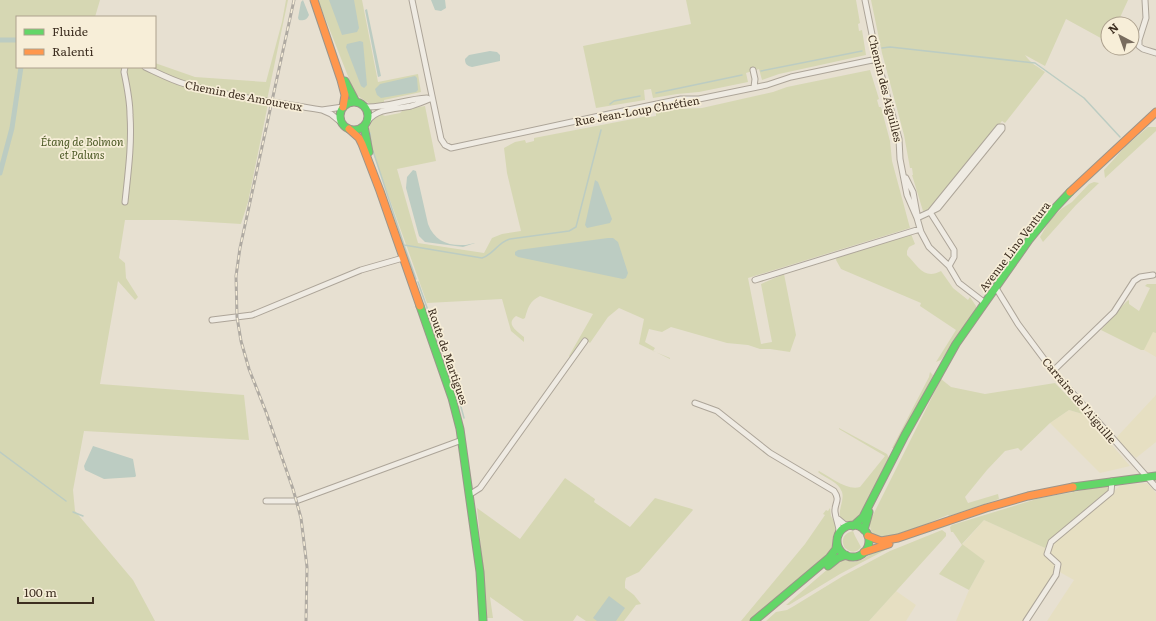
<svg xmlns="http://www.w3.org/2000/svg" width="1156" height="621" viewBox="0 0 1156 621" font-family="Literata,serif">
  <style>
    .farmland { fill: #e6dfc2 }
    .green { fill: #d6d7b3 }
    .water { fill: #bcccc2 }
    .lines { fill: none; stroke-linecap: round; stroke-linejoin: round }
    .stream { stroke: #bcccc2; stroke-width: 1.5 }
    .canal { stroke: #bcccc2; stroke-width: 5 }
    .street-casing { stroke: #ada599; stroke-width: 7 }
    .fast-casing { stroke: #9c958a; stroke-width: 9 }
    .slow-casing { stroke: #9c958a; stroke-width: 9 }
    .street { stroke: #efebe3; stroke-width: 5 }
    .fast { stroke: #63d668; stroke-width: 7 }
    .slow { stroke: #ff974d; stroke-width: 7 }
    .rail-casing { stroke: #afaaa2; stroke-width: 3 }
    .rail { stroke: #f7eed8; stroke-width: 1.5; stroke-dasharray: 4.5; stroke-linecap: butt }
    .labels { text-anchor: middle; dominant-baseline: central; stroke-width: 3.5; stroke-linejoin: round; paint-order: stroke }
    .street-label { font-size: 11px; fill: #3d2e20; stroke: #f7eed8 }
    .park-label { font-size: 11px; font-style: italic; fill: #4d5a26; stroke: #f7eed8 }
  </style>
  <rect width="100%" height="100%" fill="#e7e0d1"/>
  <path class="farmland" d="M1153,331L1156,333V357L1144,350Z
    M1156,395V442L1136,458L1115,439Z
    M1069,410L1086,415L1130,466L1100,473L1050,423Z
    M1147,483L1156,493V621H1047L1074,580L1056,570L1023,621H956L969,590L985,561L962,545L984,520L1045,548L1046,553L1054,564L1055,568L1062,566L1052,555L1050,549L1054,541L1121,485Z
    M896,591L916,605L906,621H869Z"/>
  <path class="green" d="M0,0H100L95,17H17V67H155V63L195,77L266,82L282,22L286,0H288L267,100L268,104L248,202L241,224L176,220H125L119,258L125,263L126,278L138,297L135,300L118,281L100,384L244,395L249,440L84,431L73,490L75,511L133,580L155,621H0Z
    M318,0H362L378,82L418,74L421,92L384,100V103L370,104L355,94Z
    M686,0H856L860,23L858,24L859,31L862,30L866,55L779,74L762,80L759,69L746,73L748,82L699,92L677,94L653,98L651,89L644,90L645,100L596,108L583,46L691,24Z
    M871,0H1128L1117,24H1108V42L1066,19L1045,66L1025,55C1031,64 1037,66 1045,72L1005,123L1002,121L928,210L923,211L912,175H913L912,168H910L904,135L882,53Z
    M870,70L879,99L877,100L879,107H881L890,141L892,161L910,228L748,278L761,344L772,342L761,284L784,274L796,335L790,352L770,349H760L748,345L727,343L671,327L662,332L649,329L645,342L655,348L653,351L670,358V359L639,344L644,319L619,308L608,317L590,343L583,338L570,357L569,356L593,314L540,296C530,301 528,307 525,318L523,319L516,316C505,324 517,331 524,337V342L511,331L502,299L427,303L371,147C370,143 368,138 368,134C368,126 374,117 380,114L385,116L400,113L403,110L425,106L436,161L397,169L418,243L484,253L492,238L502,234L521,231L507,173L504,148L515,142L525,140L526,143L534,141V138L648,116L649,117L656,116V113L678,109L702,108L773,92L787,87Z
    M1148,127H1156V131L1105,178L1104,170L1126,146Z
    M1094,182L1099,183L1076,205L1043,242L1040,237L1050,220L1061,209L1072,202L1089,184Z
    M911,234L915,244L909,247L907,251V255C918,266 924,280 941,271L953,288L968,300L970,297L976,306V310L941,360L936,362L956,330L920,306L921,303L841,269L836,260L837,256Z
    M1147,284H1156V333L1153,332L1144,350H1141L1101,330C1107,324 1124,302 1129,300V304L1139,311L1150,288L1145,286Z
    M930,372L933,375L898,445L894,448H892L929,377Z
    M941,379L951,387L985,394L1055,383L1086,415L1069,410L1050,423L1021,451L1018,448L1005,451L987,470L965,497L968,503L998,494L999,499L949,516L948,515C935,520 887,542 875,535C870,532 870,527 870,521Z
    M839,428L887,454L889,458L860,516L855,521C828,524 846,503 842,492C838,481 826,479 818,472L819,471C830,477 847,491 860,487L885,456L839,429Z
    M565,478L595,499L594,502L630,527L655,498L692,509L693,510L639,572L626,578L625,582V588L634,595L641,604L636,605L624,621H586L577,615L573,621H524L490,597L493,618H486L483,568L477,508L520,539Z
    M1107,486L1109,489L1107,493L1052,538L1045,548L984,520L962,544L985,561L969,590L939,574L962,545L953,532H951L950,527L952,525L1040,498Z
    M830,508L831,516L836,525L837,528L833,538L832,550L828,556L750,621H741L805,544L825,515L823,514L826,510L828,511Z
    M942,530L946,533V536L869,621H766L776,612L787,610L794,606L843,576L890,551Z
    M853,531L855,536L861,547C857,553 851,553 845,548C840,540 844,533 853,531Z
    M891,547L840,574L789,605H786L836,562L844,560L855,562L864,559L874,551Z"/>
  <path class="water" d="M303,0L309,15C307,20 303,21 299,20L298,18L301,2Z
    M329,0H354L359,28L357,32L342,35Z
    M431,0H445L446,8L441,11L435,10Z
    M367,9L381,76L378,77L365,10Z
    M360,41L363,42L367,85L364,88L361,86L346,47L347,44Z
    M490,51L497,52L500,55V61L472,67C467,66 465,64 465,59L469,55Z
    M415,76L417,78L418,90L416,92L381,98L377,95L375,89L380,84Z
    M413,170L416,171L428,224C434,240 447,246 464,245C468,245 473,243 475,243L463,247L425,242L419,236L406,188L407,177Z
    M595,180L598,182L612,219L610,223L587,228L585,225Z
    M608,238H613L618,242L628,273L626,278L623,279L518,257L515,255V252L518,250Z
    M93,446L133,459L136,476L135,477L104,479L85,470L84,466Z
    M609,596L625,608L616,621H597L593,618Z"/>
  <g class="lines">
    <path class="stream" d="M882,48L890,47L1035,63L1084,98L1120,137
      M761,71L862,51
      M656,93L742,75
      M610,104L614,101L640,96
      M370,133L371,142
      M373,151L404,245L482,258C493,255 498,242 510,239L569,231L576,227L601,130
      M404,245L416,279
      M418,282L458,396L464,418
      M0,452L66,501
      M73,512L83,516"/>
    <path class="canal" d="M0,40H17
      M0,173L12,128L21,67"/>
    <defs>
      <path id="street" d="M412,0L441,139L445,145L451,148L604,115L681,99H699L767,85L791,77L877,59
        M865,0L877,59L899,139L900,159L907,195L917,218
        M1145,0L1146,18L1139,40V46L1143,49L1156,53
        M125,67L124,72C127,86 130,100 130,115C132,144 128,173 125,202
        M145,67C158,73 171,80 185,84C229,97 276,102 322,110
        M753,70L755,79L754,87
        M365,107C386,108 406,99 427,98
        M368,121C377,108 397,109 411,106C418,104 425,101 432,98
        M342,123L331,114L322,110L343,107
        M999,127H1002V129L938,208L930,212Z
        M906,178L913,192L917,214
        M949,266L954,257V250L930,212L917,218L921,232L929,247L949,266L959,283L985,303
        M755,280L920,229
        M996,288L1018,324L1053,371L1156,487
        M212,320L252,315L361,270L403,258
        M1053,371L1114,312L1134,281L1140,277L1153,275
        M695,403L717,411L770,453L834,491C841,501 834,503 835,512C836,521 840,526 839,535
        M469,495L480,488L585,341
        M266,501H296L462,440
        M838,519L844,524L849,526
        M1026,621L1056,575L1058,564L1047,554L1051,542L1111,492L1112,481"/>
      <path id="fast" d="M345,81L356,102
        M340 116a14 14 0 1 1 28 0a14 14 0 1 1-28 0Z
        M364,126L369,152
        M420,306L452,398L460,429L480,572L483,621
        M1073,487L1156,476
        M837 541a16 16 0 1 1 32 0a16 16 0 1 1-32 0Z
        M853,526L863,517L905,435L956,344L1029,240L1055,208L1070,192
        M864,530L869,512
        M828,566L838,558L846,555
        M754,621L829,558L836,549L837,540"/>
      <path id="slow" d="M314,0L341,80L345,95L343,107
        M349,129L359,138L362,144L380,191L420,306
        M1070,192L1156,112
        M868,536L881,541L898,538L986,508L1028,496L1073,487
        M864,552L889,544"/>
    </defs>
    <use href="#street" class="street-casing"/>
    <use href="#fast" class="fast-casing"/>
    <use href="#slow" class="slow-casing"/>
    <use href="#street" class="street"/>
    <use href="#fast" class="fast"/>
    <use href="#slow" class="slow"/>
    <defs>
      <path id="rail" d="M294,0L240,248L236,276L237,317L241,341L249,369L266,412L293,489L301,518L307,567L306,621"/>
    </defs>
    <use href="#rail" class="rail-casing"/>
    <use href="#rail" class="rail"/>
  </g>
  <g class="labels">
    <g class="street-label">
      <text transform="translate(886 88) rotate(76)">Chemin des Aiguilles</text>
      <text transform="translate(244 95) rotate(11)">Chemin des Amoureux</text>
      <text transform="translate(637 110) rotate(-10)">Rue Jean-Loup Chrétien</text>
      <text transform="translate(1014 246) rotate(-53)">Avenue Lino Ventura</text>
      <text transform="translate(449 356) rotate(71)">Route de Martigues</text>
      <text transform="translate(1080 400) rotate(50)">Carraire de l'Aiguille</text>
    </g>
    <g class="park-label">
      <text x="82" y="141">Étang de Bolmon<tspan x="82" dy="13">et Paluns</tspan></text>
    </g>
  </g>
  <rect x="16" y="16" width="140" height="52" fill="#f7eed8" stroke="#ada18e"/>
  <rect x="24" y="29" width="20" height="6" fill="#63d668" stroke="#ada18e"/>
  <text x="52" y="36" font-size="12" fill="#3d2e20">Fluide</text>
  <rect x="24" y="49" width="20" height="6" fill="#ff974d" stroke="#ada18e"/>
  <text x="52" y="56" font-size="12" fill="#3d2e20">Ralenti</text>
  <g transform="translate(1120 36) rotate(319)"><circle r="19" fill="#f7eed8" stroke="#ada18e"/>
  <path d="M0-3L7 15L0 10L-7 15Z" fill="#786c5e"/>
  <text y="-6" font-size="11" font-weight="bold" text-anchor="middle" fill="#3d2e20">N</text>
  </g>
  <path d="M18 597v6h75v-6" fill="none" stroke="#3d2e20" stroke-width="2"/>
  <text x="24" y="597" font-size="12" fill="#3d2e20" stroke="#f7eed8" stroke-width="3" paint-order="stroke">100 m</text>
</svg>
